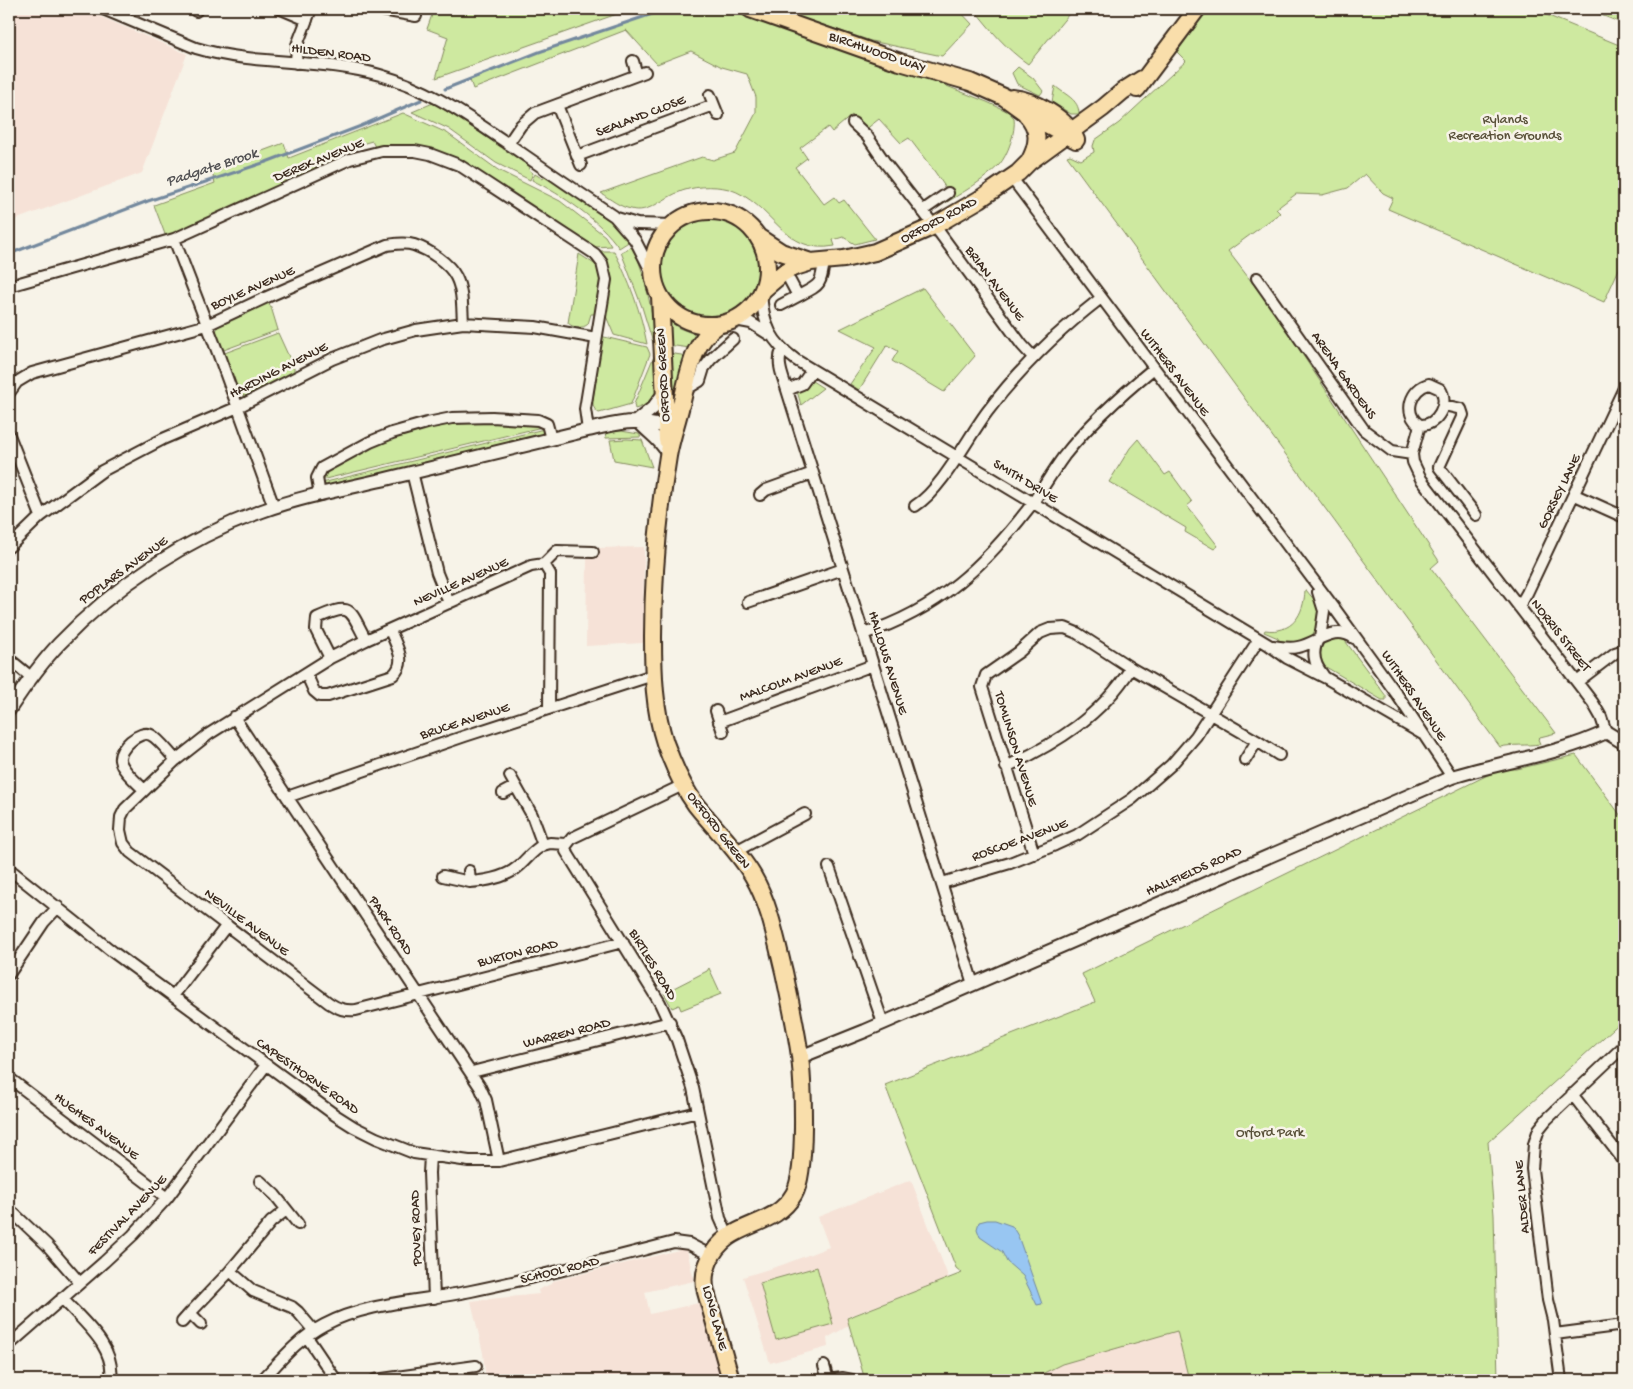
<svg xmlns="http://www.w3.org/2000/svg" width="1633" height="1389" viewBox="0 0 1633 1389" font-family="'Gochi Hand',sans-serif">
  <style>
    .built { fill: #f6e2d7 }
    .green { fill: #cee9a0; stroke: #848a5f }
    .water { fill: #98c6f2; stroke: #73889d }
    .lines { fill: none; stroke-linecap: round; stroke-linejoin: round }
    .stream { stroke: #73889d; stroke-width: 3 }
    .minor-casing { stroke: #3b2a1e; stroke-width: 14 }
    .tertiary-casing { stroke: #3b2a1e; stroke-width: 16 }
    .primary-casing { stroke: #3b2a1e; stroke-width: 20 }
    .minor { stroke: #f7f3e8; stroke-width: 10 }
    .tertiary { stroke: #f7f3e8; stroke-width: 12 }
    .primary { stroke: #f9deab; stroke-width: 16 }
    .labels { text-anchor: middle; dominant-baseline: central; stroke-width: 5; stroke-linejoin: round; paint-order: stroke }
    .street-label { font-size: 14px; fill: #3b2a1e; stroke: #f7f3e8 }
    .park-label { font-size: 14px; fill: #585038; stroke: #f7f3e8 }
    .water-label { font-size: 15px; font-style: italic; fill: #525153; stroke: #f7f3e8 }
  </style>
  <rect width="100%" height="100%" fill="#f7f3e8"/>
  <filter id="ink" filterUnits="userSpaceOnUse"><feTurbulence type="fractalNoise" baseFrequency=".02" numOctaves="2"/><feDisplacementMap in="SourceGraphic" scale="10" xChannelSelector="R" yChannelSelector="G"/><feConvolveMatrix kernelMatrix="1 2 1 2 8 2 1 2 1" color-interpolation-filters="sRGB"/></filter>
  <g filter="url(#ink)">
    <path class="built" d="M9,9H83L187,54L142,173L9,222Z
      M644,547L643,643L586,646L587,557H597L596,548Z
      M911,1180L949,1279L847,1317L850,1325L827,1338L828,1347L770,1363L743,1277L782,1265L829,1247L818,1217Z
      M683,1249L687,1250L694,1281L645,1292L650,1314L699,1303L722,1380H486L483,1353L471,1301L539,1294L538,1290L553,1283V1281Z
      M1177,1330L1189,1380H1030L1062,1364Z"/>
    <path class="green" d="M410,9H631L436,78L448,37L427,29L433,12Z
      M667,9H729L904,69L987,102L1009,112L1014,118C1016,131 1008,155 999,165C979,185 951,199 927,214L950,194L935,172L909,138L901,143L879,119L865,130L852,115L832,132L828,127L800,148L807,158L795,167L824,204L834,197L839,203L844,200L875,239L855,244L843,237L833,240L835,246C783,256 773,203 729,189C713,185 692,186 677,193C662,199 648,214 631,209C620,207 610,199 601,193L702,157L713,160L735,153L756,113V97L747,74L722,67L691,51L657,64L626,30L473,89L470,80L539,52Z
      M775,9H958L972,24L942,56L871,41Z
      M974,9H1073L1028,64C1006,49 990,29 974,9Z
      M1208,9H1545L1544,14L1624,47V258L1604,302L1388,209L1393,198L1383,193L1365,174L1348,188L1322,195L1296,194L1276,209L1280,213L1228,251L1271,307L1439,561L1431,568L1556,733L1540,737L1538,739L1540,744C1526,746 1513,744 1500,747L1067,156L1070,155L1081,160L1094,152L1093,146L1095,140L1119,123L1186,61L1177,52Z
      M1586,9H1623L1624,24Z
      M1018,67L1033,78L1043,91L1040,95L1017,84L1012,73Z
      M1055,86C1065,95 1079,99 1079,114H1071L1052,102Z
      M433,103L460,119L530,167L529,170L533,173L530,180L496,163L449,129L412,112Z
      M403,113L447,133L498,170L560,201L605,236L611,246L595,247L593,249L459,161L376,149L372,141L351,147L349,156L166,237L154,205L215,183L211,170L284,143L289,158Z
      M535,174L543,179L545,176L610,221L630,241L619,248C600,220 562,195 532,180Z
      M660 268a51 51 0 1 1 102 0a51 51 0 1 1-102 0Z
      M633,246C646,277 652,312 657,346H654L642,307L621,252Z
      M601,251H614C629,280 641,312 647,344L614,335L606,316L604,315L599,255Z
      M579,254L599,267L602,277L596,314H591L588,324C583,329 573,328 568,323Z
      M923,288L975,356L944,392L892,361L898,351L887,345L859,390L850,384L876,347L840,329Z
      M268,302L271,307L278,330L221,351L215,335L218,326Z
      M666,319L679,328L697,335L690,348L668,345Z
      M278,333L294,368V374L248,397L239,394L236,390L222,354Z
      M600,336L647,347L650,354L631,404L599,413C589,407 594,396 595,386L593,384Z
      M668,353L688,356L685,368L680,372L675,398H671Z
      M654,356L655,366L658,368C659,391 659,402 635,409L634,404Z
      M812,381L823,388L801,405L797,391L807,387Z
      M489,421L538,424L542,427L321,480L323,473C365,450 406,428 454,422C466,421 477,421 489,421Z
      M544,429L541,435L329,487L322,483Z
      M621,431L639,434L641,437L606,438L605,432Z
      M627,439L642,440L652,467L614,460L610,440Z
      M1138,439L1165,475L1170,472L1192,502L1187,506L1218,546L1214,549L1185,532L1186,528L1109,482L1130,448Z
      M1305,590H1306C1309,594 1315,600 1318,605C1320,610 1319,616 1318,621C1316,642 1295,645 1278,640V638L1264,632L1265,630C1292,634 1304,615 1305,590Z
      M1334,637L1343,638L1386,696V700H1382L1319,663C1317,650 1322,641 1334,637Z
      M1576,755L1624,820V1019L1488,1142L1494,1215L1498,1380H1189L1177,1331L1062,1364L1030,1380H865L847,1318L962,1273L956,1268L885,1085L1095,1002L1082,974L1500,769H1517Z
      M709,968L721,994L681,1010L679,1005L672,1008L664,993L707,971Z
      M817,1267L833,1324L776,1340L760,1283Z"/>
    <path class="water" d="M987,1220H995L1012,1226L1018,1236L1042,1304L1037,1305L1023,1276L1007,1262L1002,1252L980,1237L977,1229L979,1222Z"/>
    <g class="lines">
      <path class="stream" d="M445,89L539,52L667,9
        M9,254L148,201L266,162L361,126L421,100"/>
      <defs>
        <path id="minor" d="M103,9L196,48C256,66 320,58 380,75C430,89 465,115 507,143C543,168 578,192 614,216L635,240L654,277
          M281,9L307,20
          M377,9L416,16
          M196,11L197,9
          M633,61L637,75L645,72
          M296,63L297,45L311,9
          M710,95L718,115
          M557,105L581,165
          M853,123L867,136L886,164L939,232L1022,345L1033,357
          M508,144L521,125L535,113L637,75
          M577,156L714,105
          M1011,177L1335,609L1396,693L1452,777
          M922,211L948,193
          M617,218L637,224L673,225
          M174,239L218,353L274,507
          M1257,278L1364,430L1392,451L1412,454L1413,462L1421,479L1593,703L1601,717L1606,732
          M9,286L174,239L350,159L382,151H415L430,154L459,165L595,254L602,263L606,280L585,409L588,430
          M761,295C764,326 771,342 796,360L1269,645L1287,658L1326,678L1424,735
          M798,296C820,285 821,286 824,261
          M781,305L798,296L790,281
          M735,320L751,323L770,335
          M782,350C776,363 783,377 787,390L973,984
          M1429,384L1440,389C1450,403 1437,426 1420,425C1402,414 1411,388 1429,384Z
          M685,390L700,381L704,368L711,359L733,339
          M787,390L802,384L812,370
          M9,393L17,382L32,373L207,325L267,297L387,245C395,244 405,242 414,245C429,250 449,263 456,277C463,291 462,308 463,323
          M1444,405L1461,409L1463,415L1439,467L1476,515
          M9,435L41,516
          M1412,454L1420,425
          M412,472L437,573L449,603
          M320,495L317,478L322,468L370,442L392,433L427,423L452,418L492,417L538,420L547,424L551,439
          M760,495L766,490L813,473
          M1575,495L1624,517
          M915,506C942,489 967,439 987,412C1020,368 1058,331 1101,298
          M9,547L41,516L102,471L163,439L238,407L332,359L380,340L416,330L463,323L535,327L596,338
          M544,564L557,551L593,552
          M1318,592L1324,611L1320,638
          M748,602L843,569
          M1519,607L1527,593L1624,388
          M863,634C939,610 985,565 1032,504C1043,488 1053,471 1064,456C1090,423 1121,395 1154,368
          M1319,638C1311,651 1314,664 1323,675
          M1273,646C1281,647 1289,649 1298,647C1318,643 1333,624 1354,638
          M330,658L316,630L317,618C353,602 349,609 366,640
          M9,659L31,677
          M306,673L314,691L320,696H328L393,675C408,662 396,646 390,630
          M1577,682L1615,653L1624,650
          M549,709L550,574L544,564L531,566L366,640L330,658L209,734L176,760L125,809L121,817L120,830L123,843L130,852L329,1003C338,1009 345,1011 356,1010L623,942
          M716,711L723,732
          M234,717L480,1087L486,1100L499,1161
          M719,722L873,665
          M1245,760L1257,741L1279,755
          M1006,767C1057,743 1101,716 1131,668
          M683,785L572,838L565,847L566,851L660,1003L677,1040L693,1088L720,1218L728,1236
          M144,790C137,782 122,771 120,760C118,749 140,729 151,735C159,739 169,753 176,760
          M503,793L516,786
          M287,797L465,736L653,675
          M543,845L550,843L566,844
          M736,851L805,814
          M1034,854L982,687L986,675L1019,652L1040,633L1050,629L1065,628L1077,633L1131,668L1257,741
          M829,867L883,1023
          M9,869L113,952L335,1115L354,1127L376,1138L414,1153L469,1161H499L698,1112
          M443,876L470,882L469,871
          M470,882C485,881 507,877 519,866C527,859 533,850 543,845L532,815L510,776
          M942,883L1010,863L1055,845L1077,835L1132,799L1171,765L1196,736L1259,639
          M9,974L44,922L58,907
          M173,996L227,925
          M472,1072L670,1022
          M9,1078L167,1198
          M1572,1094L1624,1161
          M430,1156L429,1173L434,1298
          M260,1181L275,1195L298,1224
          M9,1209L47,1245L80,1283
          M230,1271L253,1291L292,1307L298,1312L314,1331
          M62,1298C82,1321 116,1346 111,1380
          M190,1313L230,1271L271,1222L286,1210
          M182,1322L190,1313L201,1324
          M1555,1334L1624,1325
          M307,1337L336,1380
          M9,1345L104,1262L133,1235L167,1198L266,1065
          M824,1366L828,1380
          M262,1380C281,1360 299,1338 324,1325C367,1302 424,1301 471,1291C540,1277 607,1259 674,1242L689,1244L712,1256
          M375,1380L476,1366
          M826,1380L843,1378L853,1380
          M1561,1380L1553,1320L1548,1300L1532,1169L1534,1144L1539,1129L1547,1119L1624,1046"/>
        <path id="tertiary" d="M637,421L653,408L665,392
          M640,423C650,434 660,439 667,452
          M9,710C24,687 40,664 59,644C115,585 186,539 262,511C303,496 348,488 390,478C456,462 522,446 588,430C602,427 622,421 636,422C649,422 661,430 674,420
          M800,1057L865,1031L1452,777C1503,761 1558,755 1606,732L1624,743"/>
        <path id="primary" d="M750,9L900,62L970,82L1004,97L1026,113L1074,139
          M1137,89L1197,9
          M1012,98C1034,100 1067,118 1076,140
          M1026,114C1040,129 1039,144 1029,162
          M653 268a57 57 0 1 1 114 0a57 57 0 1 1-114 0Z
          M758,237L781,252L811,262
          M763,290L783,273L792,268L811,262L844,259L875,252L934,226L980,199L1018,173L1029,162L1103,108L1123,91L1142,79
          M660,296L667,440
          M718,325C691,343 689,375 681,405C677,422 671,439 668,456C658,516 653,577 653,637C653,673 654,709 665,743C673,765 682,786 696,805C715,829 738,850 753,876C770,905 776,940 784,972C790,1000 796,1028 800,1056C803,1084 807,1172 794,1194C773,1231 727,1219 709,1261C704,1272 703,1281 706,1292L731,1380"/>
      </defs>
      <use href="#minor" class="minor-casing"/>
      <use href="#tertiary" class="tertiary-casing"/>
      <use href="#primary" class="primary-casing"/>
      <use href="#minor" class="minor"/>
      <use href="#tertiary" class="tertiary"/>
      <use href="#primary" class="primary"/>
    </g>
  </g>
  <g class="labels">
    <g class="street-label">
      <text transform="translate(877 53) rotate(19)">BIRCHWOOD WAY</text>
      <text transform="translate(331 54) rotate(7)">HILDEN ROAD</text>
      <text transform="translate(641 117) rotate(-21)">SEALAND CLOSE</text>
      <text transform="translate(319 161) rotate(-22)">DEREK AVENUE</text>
      <text transform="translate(939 221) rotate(-28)">ORFORD ROAD</text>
      <text transform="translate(994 284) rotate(53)">BRIAN AVENUE</text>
      <text transform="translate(253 289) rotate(-24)">BOYLE AVENUE</text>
      <text transform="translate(279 371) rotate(-27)">HARDING AVENUE</text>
      <text transform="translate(1174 373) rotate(53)">WITHERS AVENUE</text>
      <text transform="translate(664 375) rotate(-93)">ORFORD GREEN</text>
      <text transform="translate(1343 376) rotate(55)">ARENA GARDENS</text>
      <text transform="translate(1025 482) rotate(31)">SMITH DRIVE</text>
      <text transform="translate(1560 492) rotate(-64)">GORSEY LANE</text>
      <text transform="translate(124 571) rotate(-36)">POPLARS AVENUE</text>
      <text transform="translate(461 583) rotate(-24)">NEVILLE AVENUE</text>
      <text transform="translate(1560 636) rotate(52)">NORRIS STREET</text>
      <text transform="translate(887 663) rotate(73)">HALLOWS AVENUE</text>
      <text transform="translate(791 680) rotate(-20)">MALCOLM AVENUE</text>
      <text transform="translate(1413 696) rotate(56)">WITHERS AVENUE</text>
      <text transform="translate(465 722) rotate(-18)">BRUCE AVENUE</text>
      <text transform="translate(1015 749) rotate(73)">TOMLINSON AVENUE</text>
      <text transform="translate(718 831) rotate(52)">ORFORD GREEN</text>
      <text transform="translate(1020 841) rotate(-20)">ROSCOE AVENUE</text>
      <text transform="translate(1194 872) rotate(-24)">HALLFIELDS ROAD</text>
      <text transform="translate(246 923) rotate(37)">NEVILLE AVENUE</text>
      <text transform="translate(390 926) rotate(56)">PARK ROAD</text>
      <text transform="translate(518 954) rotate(-14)">BURTON ROAD</text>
      <text transform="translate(652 965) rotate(59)">BIRTLES ROAD</text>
      <text transform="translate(567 1034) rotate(-14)">WARREN ROAD</text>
      <text transform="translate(307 1077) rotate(35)">CAPESTHORNE ROAD</text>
      <text transform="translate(96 1127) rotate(37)">HUGHES AVENUE</text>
      <text transform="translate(1523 1197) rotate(-95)">ALDER LANE</text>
      <text transform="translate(128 1216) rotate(-46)">FESTIVAL AVENUE</text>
      <text transform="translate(417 1228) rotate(-92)">POVEY ROAD</text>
      <text transform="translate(560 1271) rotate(-14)">SCHOOL ROAD</text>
      <text transform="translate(714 1318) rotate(75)">LONG LANE</text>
    </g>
    <g class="park-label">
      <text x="1505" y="120">Rylands<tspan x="1505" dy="16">Recreation Grounds</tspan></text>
      <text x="1270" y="1133">Orford Park</text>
    </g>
    <g class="water-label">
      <text transform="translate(212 168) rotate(-18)">Padgate Brook</text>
    </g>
  </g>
  <rect width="1633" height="1389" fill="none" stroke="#f7f3e8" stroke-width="30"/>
  <rect x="15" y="15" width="1603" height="1359" fill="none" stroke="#3b2a1e" stroke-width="2" filter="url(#ink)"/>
</svg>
